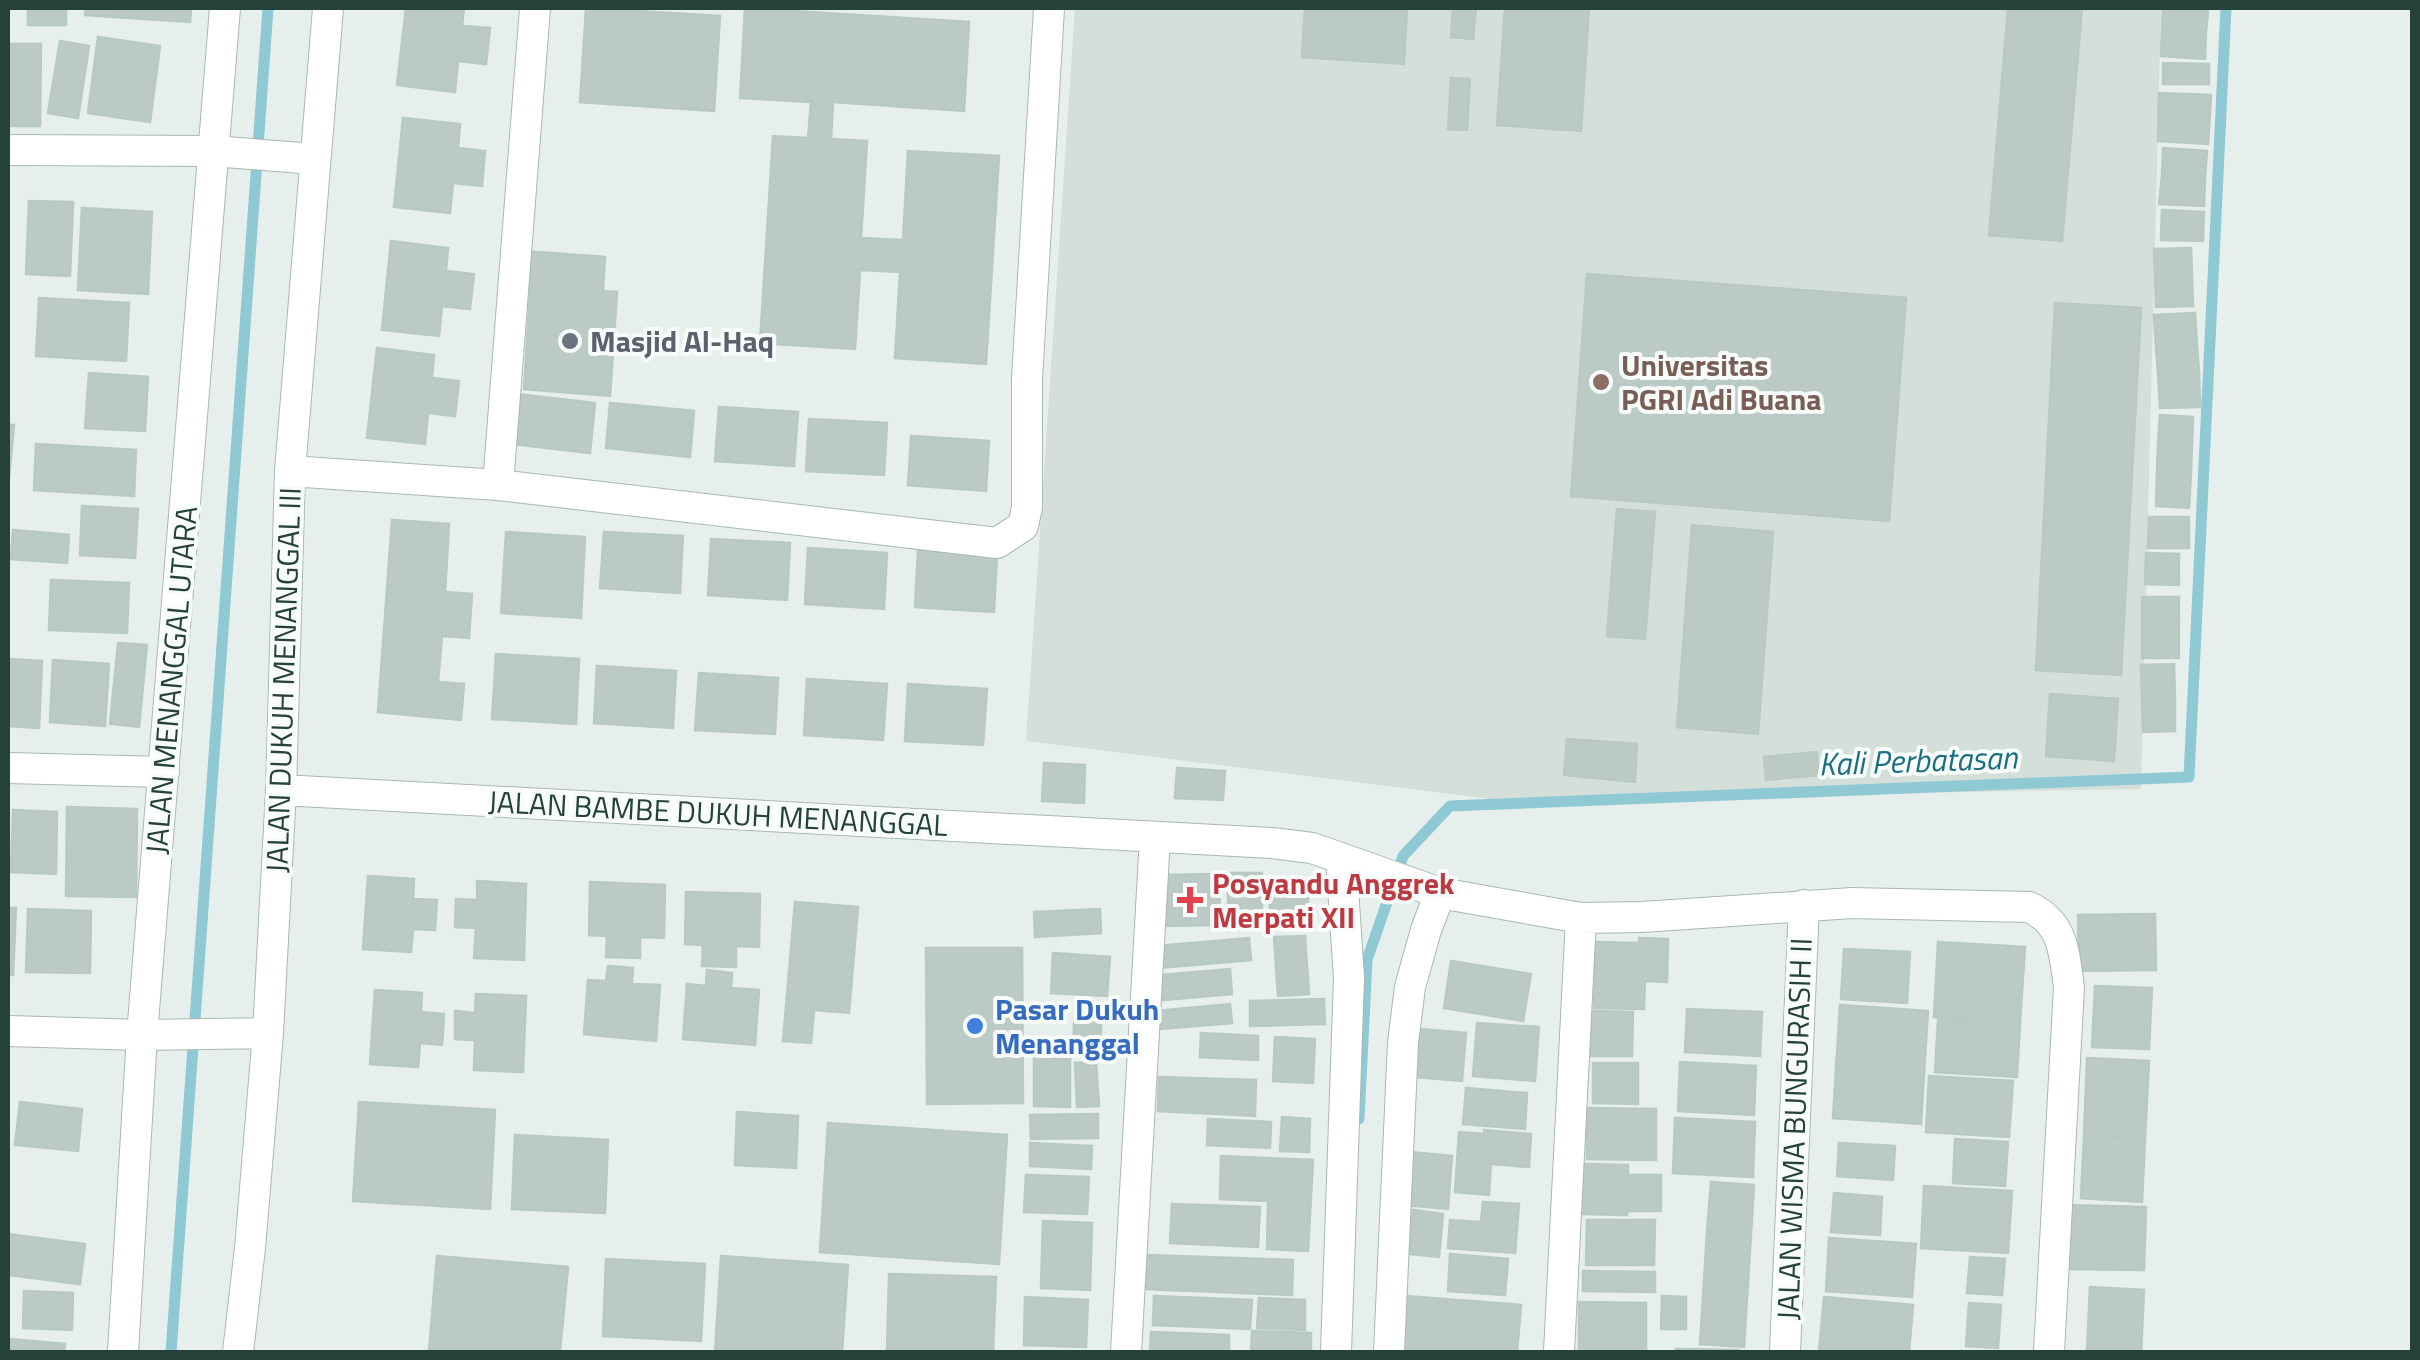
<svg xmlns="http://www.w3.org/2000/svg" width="2420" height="1360" viewBox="0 0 2420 1360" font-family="'Titillium Web',sans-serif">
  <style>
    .built { fill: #d4dfda }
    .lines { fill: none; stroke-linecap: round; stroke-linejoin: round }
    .stream { stroke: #8ec9d4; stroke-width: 11 }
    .building { fill: #bbcac4; stroke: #b8c9c2; stroke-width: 2.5 }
    .minor-casing { stroke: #a8b8b2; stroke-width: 32 }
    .minor { stroke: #fff; stroke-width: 30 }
    .worship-dot { fill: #6b7280; stroke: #f7fbf9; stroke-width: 4 }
    .education-dot { fill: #8d6e63; stroke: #f7fbf9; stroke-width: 4 }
    .health-dot { fill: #e0444e; stroke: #f7fbf9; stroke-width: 4 }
    .shop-dot { fill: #3f7fe0; stroke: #f7fbf9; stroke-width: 4 }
    .labels { text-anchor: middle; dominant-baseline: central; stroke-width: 8; stroke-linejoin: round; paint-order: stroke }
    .worship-label { font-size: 30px; font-weight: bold; fill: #5b616d; stroke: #f7fbf9; text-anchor: start }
    .education-label { font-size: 30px; font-weight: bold; fill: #785e54; stroke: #f7fbf9; text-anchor: start }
    .street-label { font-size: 30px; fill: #24423a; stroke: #f7fbf9 }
    .health-label { font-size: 30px; font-weight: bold; fill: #be3a42; stroke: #f7fbf9; text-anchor: start }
    .shop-label { font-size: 30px; font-weight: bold; fill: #366cbe; stroke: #f7fbf9; text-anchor: start }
    .water-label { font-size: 32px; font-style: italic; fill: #1c6f80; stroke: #f7fbf9 }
  </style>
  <rect width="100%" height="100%" fill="#e6efeb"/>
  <path class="built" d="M1075,8H2161L2141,789L1498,800L1026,741Z"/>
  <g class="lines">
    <path class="stream" d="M1359,1119L1367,960L1403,856L1450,806L2189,777L2226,8
      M171,1352L268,8"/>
  </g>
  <path class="building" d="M28,8H66V25H28Z
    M86,8H191L190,22L85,15Z
    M406,8H464L462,26L490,28L486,64L458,61L455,92L397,85Z
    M586,8L720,16L714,111L580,102Z
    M745,8L969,22L964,111L833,102L831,139L867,141L861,238L903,240L908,151L999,156L986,364L895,358L900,272L860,270L855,349L760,343L773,136L808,138L811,102L740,98Z
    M1305,8H1407L1404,64L1302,57Z
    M1453,8H1476L1473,39L1451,37Z
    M1505,8H1589L1581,131L1497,125Z
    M2008,8H2082L2062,241L1989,235Z
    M2163,8L2208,11L2206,32L2162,30Z
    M2162,30L2206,32L2205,59L2161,56Z
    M98,37L160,46L150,122L88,113Z
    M60,41L89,46L78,118L48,113Z
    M8,44H41L40,126H8Z
    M2163,63L2209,64V84H2163Z
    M1451,78L1470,79L1467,130L1448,129Z
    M2159,93L2211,95L2208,144L2158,141Z
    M403,118L460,124L458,148L485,151L482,186L453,183L450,213L394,207Z
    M2163,148L2207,151L2205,177L2162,175Z
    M2162,175L2205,177L2204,206L2159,204Z
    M29,201L73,202L70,276L26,274Z
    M82,208L152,212L148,294L78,290Z
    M2162,210L2204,212L2203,241L2161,240Z
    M391,241L448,248L446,271L474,274L470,309L442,306L439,336L382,330Z
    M2191,248L2192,274L2155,275L2154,249Z
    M523,251L605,257L603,291L617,292L610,396L524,389L530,294L521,292Z
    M1587,274L1906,298L1889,521L1571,496Z
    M2192,274L2193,306L2156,307L2155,275Z
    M39,298L129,303L126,361L36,356Z
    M2055,303L2141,308L2121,675L2036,670Z
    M2195,313L2197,346L2156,348L2154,315Z
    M2197,346L2199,372L2158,374L2156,348Z
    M377,348L434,355L432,378L459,381L455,416L428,413L425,444L367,438Z
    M2199,372L2200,407L2160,408L2158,374Z
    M89,373L148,377L145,431L85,428Z
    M517,394L595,403L590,453L512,444Z
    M610,403L694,411L690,457L606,448Z
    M719,407L798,412L794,466L715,461Z
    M2160,415L2193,417L2192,444L2158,442Z
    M809,419L887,423L884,475L806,471Z
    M8,425H14L9,478H8Z
    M911,436L989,441L986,491L908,485Z
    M2158,442L2192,444L2191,474L2157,472Z
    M36,444L136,450L134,496L34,490Z
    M2157,472L2191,474L2189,508L2156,506Z
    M82,506L138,509L135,558L80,555Z
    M1617,509L1655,512L1645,639L1607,636Z
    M2149,517H2189V548H2148Z
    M392,520L449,524L445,592L472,594L469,638L442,636L438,682L464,684L461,720L378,712Z
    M1692,525L1773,532L1758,734L1677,727Z
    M13,530L69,535L67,563L11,559Z
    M506,532L585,537L581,618L501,613Z
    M604,532L683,536L680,593L600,588Z
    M711,539L790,543L787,600L708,595Z
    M808,548L887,553L884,609L805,604Z
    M918,550L997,555L994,612L915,607Z
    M2146,553L2179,554V585L2145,584Z
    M51,580L129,583L127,633L49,630Z
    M2142,597H2179V622L2142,623Z
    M2179,622V658H2142V623Z
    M118,643L147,645L139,727L110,724Z
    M496,654L579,659L576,724L492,719Z
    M8,659L42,661L39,728L8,726Z
    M53,660L109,664L105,726L50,722Z
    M2174,664L2175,698L2142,700L2141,665Z
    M597,666L676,671L673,728L594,723Z
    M699,673L778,678L775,734L695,730Z
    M807,679L887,684L883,740L804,735Z
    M908,684L987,689L983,745L905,741Z
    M2050,694L2118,699L2114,761L2046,756Z
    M2175,698V731L2143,732L2142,700Z
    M1567,739L1637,744L1635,782L1564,775Z
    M1817,752L1819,775L1766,780L1764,757Z
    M1044,763L1085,765L1084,803L1042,801Z
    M1177,768L1225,771L1223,800L1175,798Z
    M67,807L137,809L136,897L66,896Z
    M13,810L57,812L56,874L11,872Z
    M1228,873H1262V930H1228Z
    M1219,874L1220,925L1161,926L1160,875Z
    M368,876L414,879L413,899L437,900L435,930L413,929L411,952L363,949Z
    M477,881L526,884L524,960L474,958L476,928L455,927L456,899L477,900Z
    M590,882L665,885L664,938L640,937V958L606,957L607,936L589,935Z
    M1270,887L1308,888V919L1270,918Z
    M686,892L760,894L759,947L736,946V967L702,966L703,945L685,944Z
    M795,902L858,907L849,1013L814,1010L811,1043L783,1041Z
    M8,908H16L13,975H8Z
    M28,909L91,911L90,973L26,972Z
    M1100,909L1101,933L1035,937L1034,912Z
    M2155,914L2156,970L2079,971L2078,915Z
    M1305,936L1309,994L1278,996L1274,937Z
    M1249,938L1251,960L1159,968L1158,946Z
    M1639,938L1668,939L1667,982L1645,981L1644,1009L1594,1008L1596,942L1639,943Z
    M1938,942L2025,947L2020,1023L1934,1017Z
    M926,948H1022L1023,1103L927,1104Z
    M1844,949L1910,952L1907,1003L1841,999Z
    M1053,953L1110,957L1107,996L1051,993Z
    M1451,961L1531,974L1523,1021L1444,1008Z
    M608,966L633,968L632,984L660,985L656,1041L584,1034L588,980L606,981Z
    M1230,969L1232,994L1153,1001L1151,976Z
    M707,970L732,973L731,988L759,990L755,1045L683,1039L687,984L706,986Z
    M2095,986L2152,988L2149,1049L2092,1047Z
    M375,990L422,993L421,1012L444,1014L442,1045L420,1043L418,1067L370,1064Z
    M476,994L526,996L523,1072L474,1070L475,1040L455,1039V1011L475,1013Z
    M1324,999L1325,1024L1250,1026V1001Z
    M1075,1003L1102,1004L1100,1051L1073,1050Z
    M1230,1004L1232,1023L1147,1030L1146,1012Z
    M1840,1005L1928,1011L1924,1074L1836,1068Z
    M1687,1009L1762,1012L1760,1056L1685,1052Z
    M1592,1011L1633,1012L1632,1056H1591Z
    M1938,1020L2020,1025L2017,1077L1935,1072Z
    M1477,1023L1539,1027L1535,1081L1473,1076Z
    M1408,1028L1466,1033L1462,1081L1404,1076Z
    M1201,1033L1258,1036V1060L1200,1057Z
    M1275,1037L1315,1039L1313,1083L1273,1081Z
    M1034,1058L1070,1059V1107L1034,1106Z
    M2087,1058L2149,1061L2145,1139L2084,1136Z
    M1096,1062L1099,1106L1077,1107L1075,1063Z
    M1680,1062L1756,1066L1754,1115L1678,1111Z
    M1593,1063H1638V1104L1593,1103Z
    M1836,1068L1924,1074L1921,1124L1833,1118Z
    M1929,1076L2013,1081L2009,1137L1926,1132Z
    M1159,1077L1256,1080L1255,1116L1158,1111Z
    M1466,1088L1527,1093L1525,1129L1463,1124Z
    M20,1102L82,1109L78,1151L15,1145Z
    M359,1102L495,1110L490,1209L353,1201Z
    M1587,1108L1656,1109V1160L1587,1159Z
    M737,1112L798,1116L796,1168L735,1165Z
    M1098,1114V1138L1031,1139L1030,1115Z
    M1282,1117L1310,1119L1309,1152L1280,1151Z
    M1675,1118L1755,1122L1753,1177L1673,1173Z
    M1208,1119L1271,1122L1270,1148L1207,1145Z
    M828,1123L1007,1135L999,1264L820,1252Z
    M1484,1130L1531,1134L1529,1167L1491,1164L1489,1195L1455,1192L1459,1132L1484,1134Z
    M515,1135L608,1140L605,1213L512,1209Z
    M2084,1136L2145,1139L2142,1202L2081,1198Z
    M1955,1139L2008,1142L2005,1186L1953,1183Z
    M1030,1143L1092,1146L1091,1169L1030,1166Z
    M1839,1143L1895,1146L1893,1180L1837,1176Z
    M1409,1152L1452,1156L1448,1209L1405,1205Z
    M1221,1156L1313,1160L1308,1251L1267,1249L1268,1201L1220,1199Z
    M1581,1164L1628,1165V1175H1661V1211H1627V1215L1581,1214Z
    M1026,1175L1089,1177L1087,1214L1024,1212Z
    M1711,1182L1754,1185L1751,1234L1707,1231Z
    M1924,1186L2012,1191L2008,1253L1921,1248Z
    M1834,1193L1882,1197L1880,1235L1831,1232Z
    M1483,1202L1519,1204L1515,1253L1448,1248L1450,1220L1481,1222Z
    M1172,1204L1260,1207L1258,1247L1170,1243Z
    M2064,1205L2146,1207L2144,1270L2063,1269Z
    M1413,1210L1443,1214L1439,1257L1409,1254Z
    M1587,1220H1655L1654,1265H1586Z
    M1043,1221L1092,1223L1090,1290L1041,1288Z
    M1707,1231L1751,1234L1748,1284L1704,1281Z
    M8,1234L85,1244L80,1284L8,1275Z
    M1829,1238L1916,1244L1912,1297L1826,1291Z
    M1450,1254L1508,1259L1505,1295L1448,1291Z
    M1146,1255L1293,1260L1292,1295L1145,1289Z
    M437,1256L568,1267L560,1352H429Z
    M721,1256L848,1265L842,1352H715Z
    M1970,1257L2005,1259L2002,1295L1967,1293Z
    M606,1259L705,1264L701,1341L603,1336Z
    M1583,1271L1655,1272V1292L1583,1291Z
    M889,1274L996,1277L993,1352H887Z
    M1704,1281L1748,1284L1744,1347L1700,1344Z
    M2090,1287L2144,1290L2141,1352H2087Z
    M24,1291L73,1293L72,1330L23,1328Z
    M1393,1295L1521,1305L1517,1352H1452L1390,1348Z
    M1154,1296L1252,1300L1250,1329L1153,1325Z
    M1662,1296L1686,1297V1329H1661Z
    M1025,1297L1088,1300L1086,1347L1024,1345Z
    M1824,1297L1913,1305L1909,1352L1819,1351Z
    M1259,1298L1305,1300V1330L1257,1328Z
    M1579,1302L1646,1303V1352L1579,1351Z
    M1969,1303L2001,1305L1998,1348L1966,1346Z
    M1252,1331L1311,1333V1352H1251Z
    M1151,1332L1229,1335V1352H1150Z
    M8,1339L65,1344L64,1352H8Z
    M1676,1349L1739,1350V1352H1676Z"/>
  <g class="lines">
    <defs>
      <path id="minor" d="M8,150L213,151L314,159
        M290,471L498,485L997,543L1023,526L1027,507V379L1049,8
        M498,485L535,8
        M8,768L164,772
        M281,790L1272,843L1312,848L1440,893L1581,918L1642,917L1852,903L2029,907C2064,923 2064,953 2069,987L2049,1352
        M8,1031L142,1035L268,1033
        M123,1352L142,1035L225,8
        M238,1352L250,1248L268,1033L281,790L290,471L328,8
        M1126,1352L1155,837
        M1336,1352L1349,978L1341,858
        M1389,1352L1403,1043L1410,987L1426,930L1440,893
        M1559,1352L1581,918
        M1785,1352L1804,905"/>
    </defs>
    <use href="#minor" class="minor-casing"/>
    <use href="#minor" class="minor"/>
  </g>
  <circle class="worship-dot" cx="570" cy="341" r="10"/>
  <circle class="education-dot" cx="1601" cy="382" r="10"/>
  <path class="health-dot" d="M1185 885h10v10h10v10h-10v10h-10v-10h-10v-10h10z"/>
  <circle class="shop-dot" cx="975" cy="1026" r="10"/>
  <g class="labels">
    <g class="worship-label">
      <text x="590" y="341">Masjid Al-Haq</text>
    </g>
    <g class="education-label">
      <text x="1621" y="365">Universitas<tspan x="1621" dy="34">PGRI Adi Buana</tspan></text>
    </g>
    <g class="street-label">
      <text transform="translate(171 680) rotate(-85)">JALAN MENANGGAL UTARA</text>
      <text transform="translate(283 680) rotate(-88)">JALAN DUKUH MENANGGAL III</text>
      <text transform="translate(718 813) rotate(3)">JALAN BAMBE DUKUH MENANGGAL</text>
      <text transform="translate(1794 1129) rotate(-88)">JALAN WISMA BUNGURASIH II</text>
    </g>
    <g class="health-label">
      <text x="1212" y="883">Posyandu Anggrek<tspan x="1212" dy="34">Merpati XII</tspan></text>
    </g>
    <g class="shop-label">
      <text x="995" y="1009">Pasar Dukuh<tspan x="995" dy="34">Menanggal</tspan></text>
    </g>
    <g class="water-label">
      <text transform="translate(1918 760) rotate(-2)">Kali Perbatasan</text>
    </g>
  </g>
  <rect width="2420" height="1360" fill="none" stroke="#24423a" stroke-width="20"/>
</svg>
